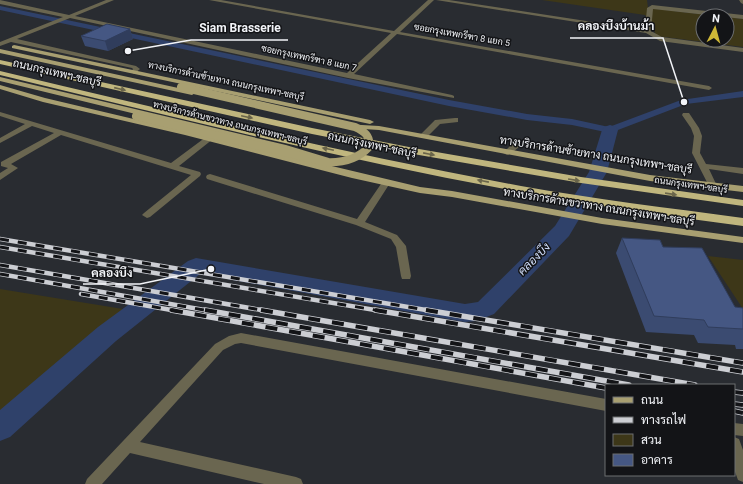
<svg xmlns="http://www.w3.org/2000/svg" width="743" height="484" viewBox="0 0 743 484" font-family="Roboto,Sarabun,sans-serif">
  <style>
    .green { fill: #3d3718 }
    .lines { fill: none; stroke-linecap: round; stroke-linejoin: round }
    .canal { fill: #2f416a; fill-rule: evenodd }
    .river { fill: #2f416a; fill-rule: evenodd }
    .minor { fill: #6a6650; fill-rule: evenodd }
    .major { fill: #a89f71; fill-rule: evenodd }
    .highway { fill: #c0b67e; fill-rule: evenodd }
    .rail-far1-casing { stroke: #ccced3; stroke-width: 4.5 }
    .rail-casing { stroke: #ccced3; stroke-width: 5.5 }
    .rail-far1 { stroke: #131417; stroke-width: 3; stroke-dasharray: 9; stroke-linecap: butt }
    .rail { stroke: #131417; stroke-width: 4; stroke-dasharray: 12; stroke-linecap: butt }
    .major-bridge { stroke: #a89f71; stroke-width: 8 }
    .wall { fill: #3b4b71 }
    .shaded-wall { fill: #303d5c }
    .building { fill: #455783; stroke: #303d5c }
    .oneway { fill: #6a654a }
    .labels { text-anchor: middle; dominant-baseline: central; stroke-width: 3; stroke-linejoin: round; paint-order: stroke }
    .far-street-label { font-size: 9px; fill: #f2f4f8; stroke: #131417 }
    .street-label { font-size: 11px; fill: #f2f4f8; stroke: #131417 }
    .water-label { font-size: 12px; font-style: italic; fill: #d0ddfa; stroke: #131417 }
    .leader { fill: none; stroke: #f2f4f8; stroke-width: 1.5 }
    .callout-dot { fill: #f2f4f8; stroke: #131417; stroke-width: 1.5 }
    .callout-label { font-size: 12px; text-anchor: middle; font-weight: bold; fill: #f2f4f8; stroke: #131417; stroke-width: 3; stroke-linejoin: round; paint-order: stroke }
  </style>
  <rect width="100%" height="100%" fill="#292c31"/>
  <path class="green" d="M542,0H647L648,8L716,16H703V40H727V17L743,19V47L657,36L645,15Z
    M708,256L743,260V309Z
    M0,289L123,309L0,427Z"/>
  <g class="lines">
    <path class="canal" d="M0,6L449,100L527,114L572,119L609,127L681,100L743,91V97L686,104L610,133L572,125L527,120L449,106L0,10Z"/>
    <path class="river" d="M610,125L616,127L618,130L607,172L569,236L494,314L476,321L465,322L200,274L116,341L10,437L0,441V410L98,327L188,261L196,258L465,304L478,302L555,226L589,172L602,130L604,127Z"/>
    <path class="minor" d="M0,0L69,15L106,0H114L75,16L347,73L391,33L209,0H221L394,31L428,0H434L400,32L709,86L712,88L709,90L397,34L354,74L452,95L454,96V98L348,78L70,18L17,39L136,66L140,69L134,74L131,72L133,69L132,68L11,42L0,46V42L63,17L0,4Z
      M436,0H449L645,30L647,8L652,5L743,15V19L653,9L651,31L662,37L743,48V52L660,41L646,33Z
      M739,0H743V4L741,3Z
      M0,112L171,163L206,137H212L213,139L179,166L200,172L201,174L200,176L150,217L147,218L142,215L144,213L191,175L61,135L11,164L18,168L0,180V173L8,168L1,166V162L54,133L32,126L0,143V138L25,124L0,116Z
      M683,113H689L699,128L702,136L700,153L706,164L743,168V174L709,169L717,186L716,188H710L692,153L694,136L691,128L682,115Z
      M455,118H458V122L440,124L428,136H422L421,134L435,120Z
      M526,140L549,145L553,147C547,152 535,146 527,145C517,145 515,153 507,155L503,153L513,143Z
      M210,174L357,219L383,181H389L390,183L365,222L397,235L406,246L411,276L410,279H402L401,276L396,247L391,239L356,225L207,179L206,177L207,175Z
      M241,333L606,399V411L241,343L235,344L223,350L140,442L296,477L301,479L303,484H264L130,453L102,484H85L87,479L215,344L229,336Z
      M734,423L743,424V436L734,435Z
      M734,437L739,439L743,450V482L738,480L734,469Z"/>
    <path class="major" d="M14,45L370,120L374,122L370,124L12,48V46Z
      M0,49L192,91L195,93L192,95L0,53Z
      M0,77L286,145L329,158L330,160L326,162L280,149L0,81Z
      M0,85L45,98L420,187L452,191L602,218L743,237V243L602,224L452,197L420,193L352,178L185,135L43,102L0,89Z
      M345,124L379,126L650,175L743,186V192L650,181L379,130L348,128L344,126Z"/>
    <path class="highway" d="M0,60L312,128L419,149L581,177L743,200V206L581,183L419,155L312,134L0,64Z
      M0,71C173,112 346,154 521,186C594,199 669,208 743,218V226C669,216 594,206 521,192C346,160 173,117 0,75Z"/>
    <defs>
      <path id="rail-far1" d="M0,239L432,311
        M0,247L381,311
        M0,265L267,311
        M0,274L210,311
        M81,294L177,311"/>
      <path id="rail" d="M171,310L606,388
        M205,310L629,385
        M261,310L695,385
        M375,310L743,372
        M426,310L743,363
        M734,392L743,393
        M734,404L743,405
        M734,411L743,413"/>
    </defs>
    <use href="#rail-far1" class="rail-far1-casing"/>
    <use href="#rail" class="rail-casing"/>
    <use href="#rail-far1" class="rail-far1"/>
    <use href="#rail" class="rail"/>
    <path class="major-bridge" d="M136,116L325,162C342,163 357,160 369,147C371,136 364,131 355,127L181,87"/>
  </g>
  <path class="wall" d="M130,29L133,39L108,51L85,46L81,36Z
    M622,238L663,247L735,307L743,308V349H736L735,345L698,343L694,335L646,332L616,253Z"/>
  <path class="shaded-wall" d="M130,29L133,39L108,51L105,41Z"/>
  <path class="building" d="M107,24L130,29L105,41L81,36Z
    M622,238L660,240L663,247L702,248L735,307L743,308V329L708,327L704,320L654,316Z"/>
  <defs><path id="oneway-solid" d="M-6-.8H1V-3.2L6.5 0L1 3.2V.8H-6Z"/></defs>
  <g class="oneway">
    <use href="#oneway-solid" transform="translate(120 89) rotate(13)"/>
    <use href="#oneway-solid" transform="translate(247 117) rotate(12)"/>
    <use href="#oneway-solid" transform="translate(328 149) rotate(-168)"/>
    <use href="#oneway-solid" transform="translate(429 154) rotate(11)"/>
    <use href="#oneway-solid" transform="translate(574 180) rotate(9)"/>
    <use href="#oneway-solid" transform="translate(483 181) rotate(-169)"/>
    <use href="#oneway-solid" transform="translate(671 194) rotate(8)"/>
  </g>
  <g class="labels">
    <g class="far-street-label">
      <text transform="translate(462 35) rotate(10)">ซอยกรุงเทพกรีฑา 8 แยก 5</text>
      <text transform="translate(309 58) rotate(12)">ซอยกรุงเทพกรีฑา 8 แยก 7</text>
      <text transform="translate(226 81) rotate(12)">ทางบริการด้านซ้ายทาง ถนนกรุงเทพฯ-ชลบุรี</text>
      <text transform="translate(230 123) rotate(14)">ทางบริการด้านขวาทาง ถนนกรุงเทพฯ-ชลบุรี</text>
      <text transform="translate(691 185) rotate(8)">ถนนกรุงเทพฯ-ชลบุรี</text>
    </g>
    <g class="street-label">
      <text transform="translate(57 73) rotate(13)">ถนนกรุงเทพฯ-ชลบุรี</text>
      <text transform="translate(372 145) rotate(12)">ถนนกรุงเทพฯ-ชลบุรี</text>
      <text transform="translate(596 155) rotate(9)">ทางบริการด้านซ้ายทาง ถนนกรุงเทพฯ-ชลบุรี</text>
      <text transform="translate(599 207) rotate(9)">ทางบริการด้านขวาทาง ถนนกรุงเทพฯ-ชลบุรี</text>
    </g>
    <g class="water-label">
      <text transform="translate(534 259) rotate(-45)">คลองบึง</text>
    </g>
  </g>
  <path class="leader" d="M684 102L663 38H570M128 51L191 40H288M211 269L140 284H83"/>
  <g class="callout-dot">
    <circle cx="684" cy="102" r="4"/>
    <circle cx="128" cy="51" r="4"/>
    <circle cx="211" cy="269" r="4"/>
  </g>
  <g class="callout-label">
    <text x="616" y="30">คลองบึงบ้านม้า</text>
    <text x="240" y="32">Siam Brasserie</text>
    <text x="112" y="277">คลองบึง</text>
  </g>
  <rect x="605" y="384" width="130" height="92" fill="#131417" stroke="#6c6e71"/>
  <rect x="613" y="397" width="20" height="6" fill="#a89f71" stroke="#6c6e71"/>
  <text x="641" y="404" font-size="12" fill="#f2f4f8">ถนน</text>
  <rect x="613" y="417" width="20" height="6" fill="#ccced3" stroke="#6c6e71"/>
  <text x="641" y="424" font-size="12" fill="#f2f4f8">ทางรถไฟ</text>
  <rect x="613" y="434" width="20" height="12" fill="#3d3718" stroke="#6c6e71"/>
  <text x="641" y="444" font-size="12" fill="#f2f4f8">สวน</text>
  <rect x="613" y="454" width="20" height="12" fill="#455783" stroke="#6c6e71"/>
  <text x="641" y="464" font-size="12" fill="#f2f4f8">อาคาร</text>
  <g transform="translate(715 28) rotate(6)"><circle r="19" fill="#131417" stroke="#6c6e71"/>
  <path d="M0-3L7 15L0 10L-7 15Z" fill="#cfb837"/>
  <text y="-6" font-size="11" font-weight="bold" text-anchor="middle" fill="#f2f4f8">N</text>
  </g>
</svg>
